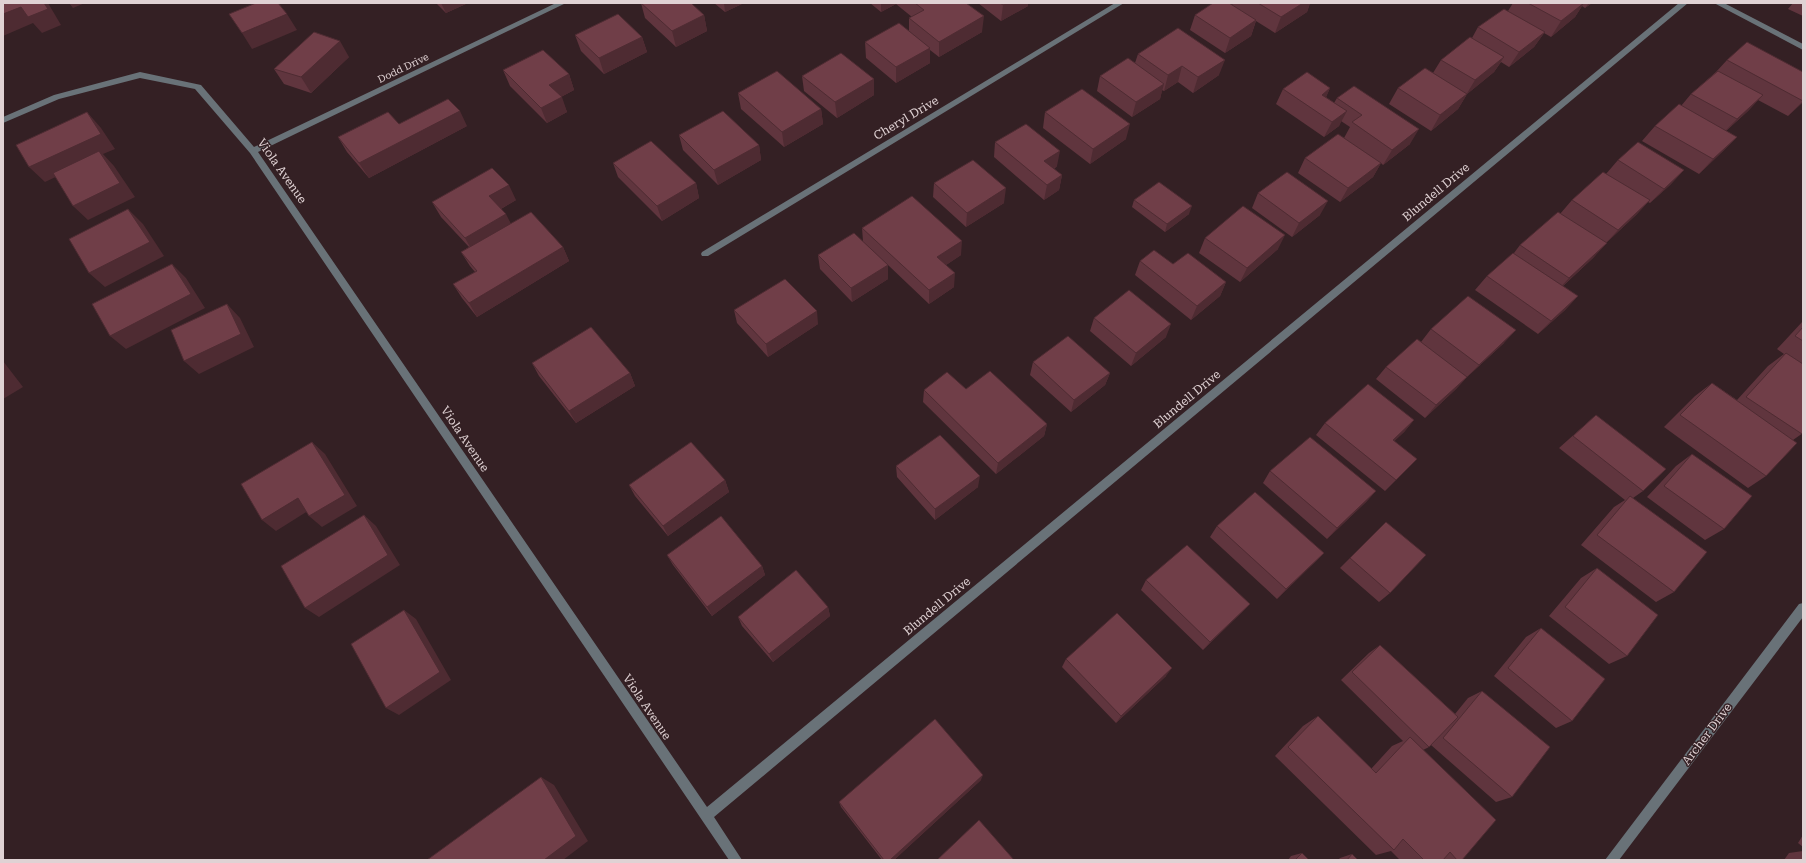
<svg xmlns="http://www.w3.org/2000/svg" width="1806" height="863" viewBox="0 0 1806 863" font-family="'Roboto Serif',serif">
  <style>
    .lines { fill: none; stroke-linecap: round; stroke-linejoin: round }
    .minor { fill: #697278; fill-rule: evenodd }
    .wall { fill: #60353e }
    .shaded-wall { fill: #4e2b32 }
    .building { fill: #703e48; stroke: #4e2b32 }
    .labels { text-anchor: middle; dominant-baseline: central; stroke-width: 3; stroke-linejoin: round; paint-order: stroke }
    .far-street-label { font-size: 10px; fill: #e0d2d4; stroke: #342024 }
    .street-label { font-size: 12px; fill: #e0d2d4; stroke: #342024 }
  </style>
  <rect width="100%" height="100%" fill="#342024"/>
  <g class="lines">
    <path class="minor" d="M556,3H566L258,152L707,807L1679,3H1688L714,817L742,860H729L250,153L195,89L140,78L59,99L3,123V117L54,95L140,72L201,85L254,147Z
      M1115,3H1124L708,256H702L701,254L702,252Z
      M1714,3H1724L1803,44V50Z
      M1803,603V617L1619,860H1605L1799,604Z"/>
  </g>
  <path class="wall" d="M436,3H468L446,13Z
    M641,3L704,15L707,31L676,47L645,18Z
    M714,3H744L725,12Z
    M870,3H966L982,32L939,57L930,50V63L896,83L866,58L865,42L909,31V18L912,17L896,4L881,12Z
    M978,3H1028V6L1001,21Z
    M1233,3H1310L1307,12L1275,33L1256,21L1251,36L1225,53L1190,30L1195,15L1232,5Z
    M1513,3H1592L1585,8L1582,6L1575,17L1551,37L1544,33L1534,47L1509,67L1501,62L1494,72L1467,94L1458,109L1431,131L1389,104L1398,88L1433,73L1441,60L1472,38L1478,27L1508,11Z
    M1793,3H1803V16L1788,9Z
    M575,35L642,37L647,52L604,74L581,51Z
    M1138,54L1219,75L1193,93L1178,82L1164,91L1162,90L1160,99L1132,117L1097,91L1100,76L1135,63Z
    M349,57L311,93L284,84L274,69Z
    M1727,60L1803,72V102L1788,116L1758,100L1748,111L1726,131L1737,137L1722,152L1699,174L1642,141L1655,126L1681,106L1691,94L1716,72Z
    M503,70L569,74L574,90L561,97L567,112L547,123L510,86Z
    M802,76L874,79V95L837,118L804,91Z
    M1330,88L1326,97L1334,103L1337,98L1410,144L1383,165L1381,163L1373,177L1340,202L1298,173L1305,158L1344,138L1350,127L1341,121L1339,126L1324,137L1276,104L1283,89Z
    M738,93L821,109L823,124L784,147L741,109Z
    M1045,112L1126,139L1090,164L1043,128Z
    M467,126L369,178L347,152L338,137Z
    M679,135L759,145L761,160L718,185L683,150Z
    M995,142L1057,166L1054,169L1062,175L1059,190L1044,200L994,157Z
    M1618,160L1684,170L1670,185L1650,203L1648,202L1636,215L1606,243L1593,258L1563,286L1578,296L1565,310L1538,334L1475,290L1487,276L1514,253L1520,245L1560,214L1572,200L1606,174Z
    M613,163L696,183L699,198L662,221L618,177Z
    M934,183L1004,203L966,227L933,197Z
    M1258,193L1320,215L1292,237L1252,208Z
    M516,200L501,209L511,224L563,247L569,261L477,317L462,298L453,284L475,272L470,266L461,252L469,247L441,217L432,202Z
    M1134,200L1189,214L1165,232L1132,207Z
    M862,228L961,255L946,265L954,287L929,304L888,265V279L852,302L820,269L818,255L863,241Z
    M1205,238L1278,249L1240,282L1199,253Z
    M1140,261L1173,264L1226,282L1220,296L1191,320L1135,275Z
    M734,310L818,324L768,357L737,323Z
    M1094,318L1166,337L1131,366L1090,331Z
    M1803,321V433L1793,440L1766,476L1748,488L1664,427L1695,396L1712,383L1737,400L1768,366L1784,354L1777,349Z
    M1431,329L1504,343L1467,377L1456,389L1425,418L1376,379L1386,367L1421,342Z
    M1033,362L1110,373L1105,385L1071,412L1030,375Z
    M532,363L630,373L635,386L576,423L539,376Z
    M966,389L1047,424L1044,436L996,474L923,402L924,390Z
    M1596,415L1643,491L1633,498L1674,592L1656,602L1581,545L1614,507L1625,500L1559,448Z
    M1414,420L1404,432L1394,441L1417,459L1385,491L1316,435L1325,423Z
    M1692,454L1724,529L1705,540L1647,497L1676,466Z
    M896,466L978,487L935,520L897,477Z
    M1270,471L1376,491L1366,502L1327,539L1263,483Z
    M725,480L729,492L668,536L635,496L629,485Z
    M1386,522L1390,593L1379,602L1340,568Z
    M1217,526L1324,553L1277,599L1210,537Z
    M667,555L762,566L765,575L712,616L673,565Z
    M1597,568L1627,656L1609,664L1549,616L1581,578Z
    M1146,580L1250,604L1241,613L1203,650L1141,590Z
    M828,607L830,616L773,662L742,626L738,617Z
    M1541,628L1572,721L1556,728L1494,676L1526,637Z
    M1380,645L1455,714L1468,698L1482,691L1512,797L1496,802L1431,745L1429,747L1423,750L1462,860H1400L1391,851L1376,855L1275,756L1303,726L1318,716L1371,769L1392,746L1403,741L1341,680L1369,653Z
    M1066,659L1166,676L1116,723L1062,667Z
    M981,780L894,860H882L841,807L839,802Z
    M1803,835V847L1798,843Z
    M1803,851V860H1784L1789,853Z
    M1302,853L1309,860H1288L1291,856Z
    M1352,854L1358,860H1338L1340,858Z"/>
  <path class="shaded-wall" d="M44,3H48L61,25L42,33L33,23L3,36V14L21,7Z
    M69,3H85L73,8Z
    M441,3H468L446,13Z
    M724,3H744L725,12Z
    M881,3H896V4L881,12Z
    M1007,3H1028V6L1001,21L1003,5Z
    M1303,3H1310L1307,12L1275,33L1281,17Z
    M1584,3L1575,17L1551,37L1561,21Z
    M1589,3H1592L1585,8Z
    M287,14L297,30L252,49L242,33Z
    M704,15L707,31L676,47L672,31Z
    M984,16L982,32L939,57V42Z
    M1256,20L1251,36L1225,53L1230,38Z
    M1545,32L1534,47L1509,67L1519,52Z
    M642,37L647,52L604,74L599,58Z
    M340,41L349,57L311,93L301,77Z
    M930,48V63L896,83V67Z
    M1504,57L1494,72L1466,95L1475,80Z
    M1225,60L1219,75L1193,93L1198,77Z
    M1182,66L1178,82L1164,91L1168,75Z
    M569,74L574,90L555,100L549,85Z
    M874,79V95L837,118L835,102Z
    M1164,84L1160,99L1132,117L1136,102Z
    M1330,88L1323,104L1322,95Z
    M1467,94L1458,109L1431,131L1440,115Z
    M1763,95L1748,111L1722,134L1737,119Z
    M562,97L567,112L547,123L541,108Z
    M1803,101V102L1788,116Z
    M821,109L823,124L784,147L782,132Z
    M460,111L467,126L369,178L359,163Z
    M1347,111L1339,126L1324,137L1332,122Z
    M87,112L101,128L115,149L103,154L114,166L135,197L88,220L73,206L102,155L45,182L29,167Z
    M1130,124L1126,139L1090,164L1093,149Z
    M1419,129L1410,144L1383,165L1392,150Z
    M1737,137L1722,152L1699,174L1713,159Z
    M759,145L761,160L718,185L714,170Z
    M1060,151L1057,166L1042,176L1044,161Z
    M1381,163L1373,177L1340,202L1348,188Z
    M1684,170L1670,185L1650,203L1664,189Z
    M1062,175L1059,190L1044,200L1047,185Z
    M696,183L699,198L662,221L657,206Z
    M509,185L516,200L497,211L489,196Z
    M1006,188L1004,203L966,227L967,213Z
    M1650,200L1636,215L1605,244L1618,230Z
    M1328,201L1320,215L1292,237L1299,223Z
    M1192,206L1189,214L1165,232L1167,224Z
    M128,209L143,224L164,256L105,287L89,273Z
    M506,214L513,228L473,252L465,238Z
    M1285,235L1278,249L1240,282L1247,268Z
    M962,241L961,255L937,271V257Z
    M1607,243L1593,258L1556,292L1569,278Z
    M563,247L569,261L477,317L469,303Z
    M172,264L186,278L205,308L126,349L110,336Z
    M888,265V279L852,302L851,288Z
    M955,273L954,287L929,304V290Z
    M1226,282L1220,296L1191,320L1197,306Z
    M1578,296L1565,310L1538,334L1551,321Z
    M227,304L240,318L254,347L199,374L184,361Z
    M817,311L818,324L768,357L766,344Z
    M1171,324L1166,337L1131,366L1136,353Z
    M1516,330L1504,343L1467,377L1479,365Z
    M3,361L23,387L3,399Z
    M630,373L635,386L576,423L569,411Z
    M1110,373L1105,385L1071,412L1074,400Z
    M1467,377L1456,389L1425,418L1436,405Z
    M1414,420L1404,432L1383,452L1393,440Z
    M1047,424L1044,436L996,474L998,463Z
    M312,442L325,454L357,506L322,527L309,516Z
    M980,476L978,487L935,520V509Z
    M725,480L729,492L668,536L663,526Z
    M1376,491L1366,502L1327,539L1337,528Z
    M298,498L311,509L276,531L262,520Z
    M364,515L376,526L400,565L319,617L305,608Z
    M1324,553L1314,563L1277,599L1286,589Z
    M762,566L765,575L712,616L707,607Z
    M1250,604L1241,613L1203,650L1210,642Z
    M828,607L830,616L773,662L769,654Z
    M404,610L416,619L451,680L399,715L386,708Z
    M1172,668L1166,676L1116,723L1121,716Z
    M983,775L981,780L894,860H890Z
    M541,777L554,785L588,841L563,860H544Z"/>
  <path class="building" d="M3,3H44L48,9L28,17L21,7L3,14Z
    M256,3H278L287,14L242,33L229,14Z
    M641,3H691L704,15L672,31Z
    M915,3H966L984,16L939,42L909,18L924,10Z
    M1000,3H1007L1003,5Z
    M1213,3H1229L1256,20L1230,38L1195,15Z
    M1258,3H1303L1281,17Z
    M1528,3H1584L1561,21Z
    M1504,9L1545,32L1519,52L1478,27Z
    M618,14L642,37L599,58L575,35Z
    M899,23L930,48L896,67L865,42Z
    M1178,28L1225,60L1198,77L1182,66L1168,75L1138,54Z
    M314,32L340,41L301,77L274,69Z
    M1470,37L1504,57L1475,80L1441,60Z
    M1747,42L1803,72V101L1727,60Z
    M543,50L569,74L549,85L562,97L541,108L503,70Z
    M841,53L874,79L835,102L802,76Z
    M1128,58L1164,84L1136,102L1100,76Z
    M1425,68L1467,94L1440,115L1398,88Z
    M777,71L821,109L782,132L738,93Z
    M1718,71L1763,95L1737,119L1691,94Z
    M1307,72L1330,88L1322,95L1347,111L1332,122L1283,89Z
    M1354,86L1419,129L1392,150L1352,122L1362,115L1337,98Z
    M1082,89L1130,124L1093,149L1045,112Z
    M448,99L460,111L359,163L338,137L388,112L399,124Z
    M1679,104L1737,137L1713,159L1655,126Z
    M723,111L759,145L714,170L679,135Z
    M87,112L101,134L29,167L16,145Z
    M1026,124L1060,151L1044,161L1062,175L1047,185L995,142Z
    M1338,134L1381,163L1348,188L1305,158Z
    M651,141L696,183L657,206L613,163Z
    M1638,142L1684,170L1664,189L1618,160Z
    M99,151L120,183L73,206L53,173Z
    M973,160L1006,188L967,213L934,183Z
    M492,168L509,185L489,196L506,214L465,238L432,202Z
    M1287,172L1328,201L1299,223L1258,193Z
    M1603,172L1650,200L1618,230L1572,200Z
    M1159,182L1192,206L1167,224L1134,200Z
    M912,196L962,241L937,257L955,273L929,290L862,228Z
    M1243,206L1285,235L1247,268L1205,238Z
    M128,209L150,242L89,273L69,239Z
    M531,212L563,247L469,303L453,284L477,271L461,252Z
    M1558,212L1607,243L1569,278L1520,245Z
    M854,233L888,265L851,288L818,255Z
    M1154,250L1173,264L1188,253L1226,282L1197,306L1140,261Z
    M1513,253L1578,296L1551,321L1487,276Z
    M172,264L191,294L110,336L92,304Z
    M785,279L817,311L766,344L734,310Z
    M1129,290L1171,324L1136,353L1094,318Z
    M1468,296L1516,330L1479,365L1431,329Z
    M227,304L241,334L184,361L171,330Z
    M591,327L630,373L569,411L532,363Z
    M1803,327V341L1795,336Z
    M1068,336L1110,373L1074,400L1033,362Z
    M1417,339L1467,377L1436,405L1386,367Z
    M1786,353L1803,364V433L1802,434L1746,397Z
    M990,371L1047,424L998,463L924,390L947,372L966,389Z
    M1712,383L1797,443L1766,476L1680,415Z
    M1368,384L1414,420L1393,440L1417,459L1396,480L1325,423Z
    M1596,415L1666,469L1643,491L1573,436Z
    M940,435L980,476L935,509L896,466Z
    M1310,437L1376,491L1337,528L1270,471Z
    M312,442L345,495L309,516L298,498L262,520L241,484Z
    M691,442L725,480L663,526L629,485Z
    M1692,454L1752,496L1724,529L1664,486Z
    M1255,492L1324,553L1286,589L1217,526Z
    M1630,496L1707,552L1674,592L1597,535Z
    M364,515L388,555L305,608L281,566Z
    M721,516L762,566L707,607L667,555Z
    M1386,522L1426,555L1390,593L1350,558Z
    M1187,545L1250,604L1210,642L1146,580Z
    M1597,568L1658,615L1627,656L1565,607Z
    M796,570L828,607L769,654L738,617Z
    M404,610L440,672L386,708L351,644Z
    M1117,613L1172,668L1121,716L1066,659Z
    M1541,628L1605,679L1572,721L1508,668Z
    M1380,645L1458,717L1429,747L1352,672Z
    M1482,691L1550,747L1512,797L1443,738Z
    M1318,716L1376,773L1410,737L1496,820L1462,860H1457L1450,852L1443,860H1424L1403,839L1394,850L1288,747Z
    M935,719L983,775L890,860H884L839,802Z
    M541,777L576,836L544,860H427Z
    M979,820L1014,860H937Z
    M1302,853L1309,860H1295Z
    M1352,854L1358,860H1347Z"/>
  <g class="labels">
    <g class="far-street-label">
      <text transform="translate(403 68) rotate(-26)">Dodd Drive</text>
    </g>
    <g class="street-label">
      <text transform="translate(906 118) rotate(-31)">Cheryl Drive</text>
      <text transform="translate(282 171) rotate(55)">Viola Avenue</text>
      <text transform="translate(1436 192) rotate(-40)">Blundell Drive</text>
      <text transform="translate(1187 399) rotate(-40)">Blundell Drive</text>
      <text transform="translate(465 439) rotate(56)">Viola Avenue</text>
      <text transform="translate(937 606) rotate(-40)">Blundell Drive</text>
      <text transform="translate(647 707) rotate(56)">Viola Avenue</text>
      <text transform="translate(1707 734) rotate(-53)">Archer Drive</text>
    </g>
  </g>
  <rect width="1806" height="863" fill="none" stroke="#e0d2d4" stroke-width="8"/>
</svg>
